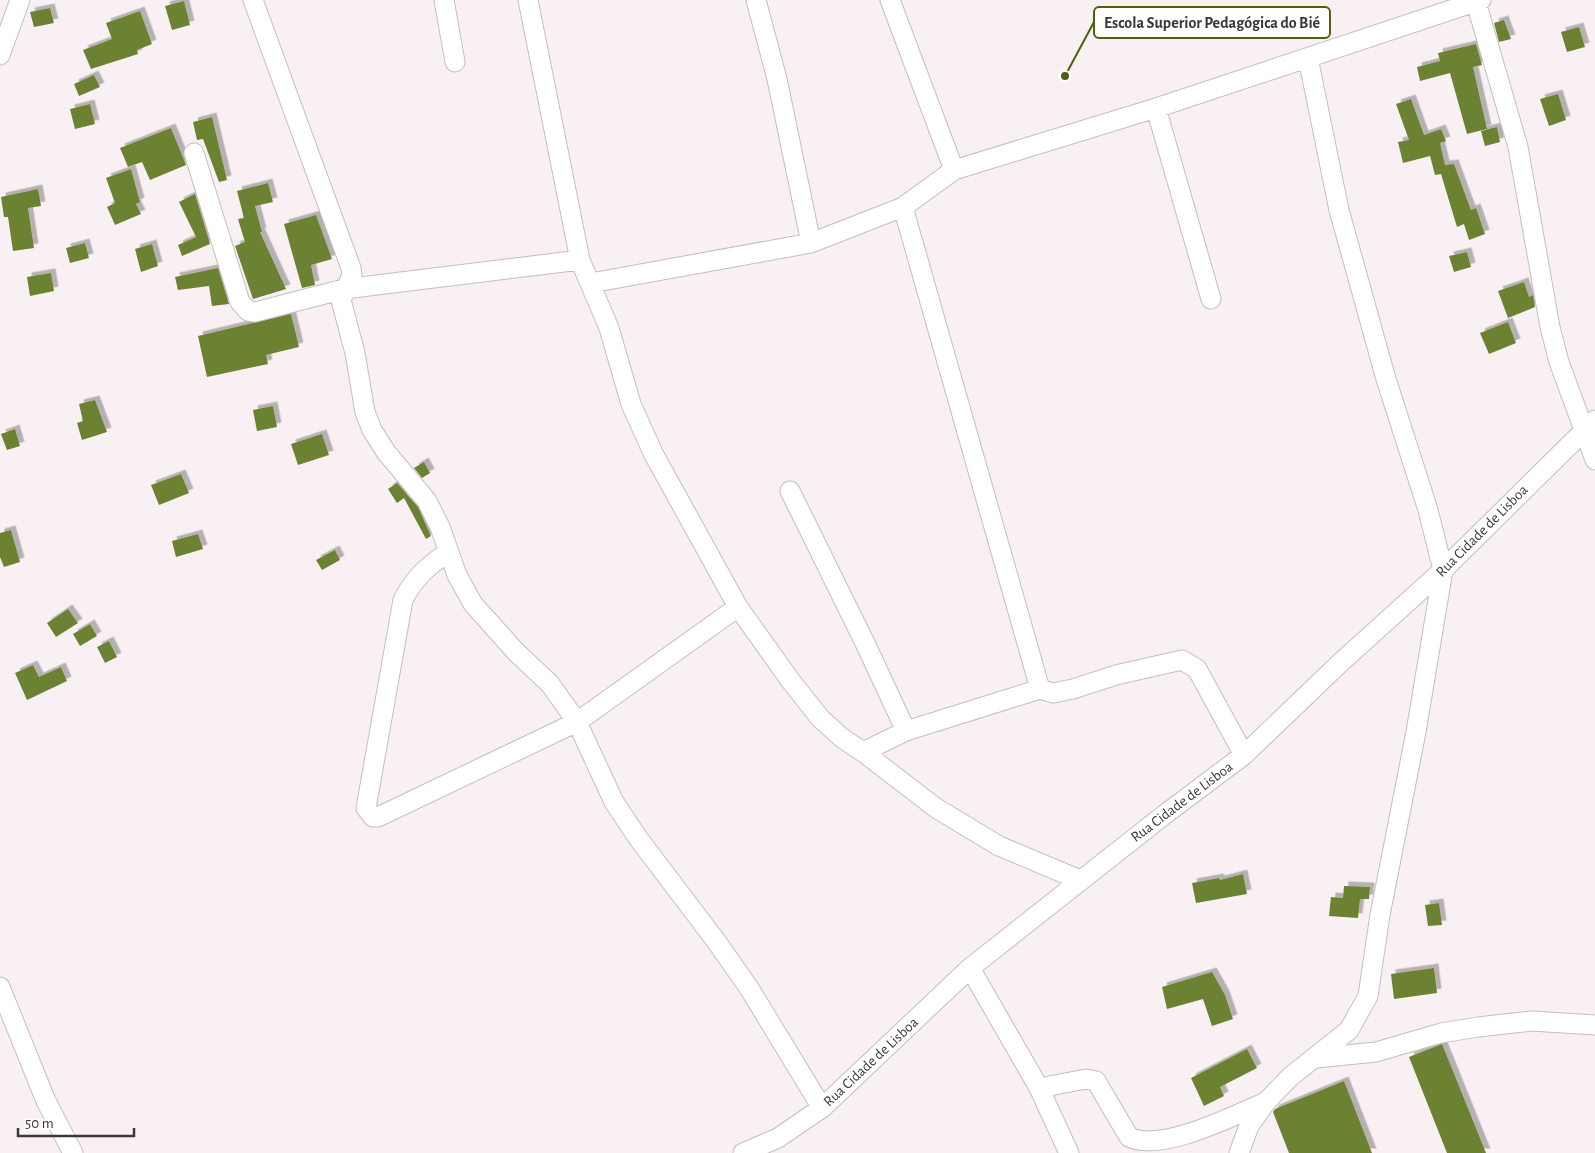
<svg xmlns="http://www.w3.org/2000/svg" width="1595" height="1153" viewBox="0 0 1595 1153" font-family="'Alegreya Sans',sans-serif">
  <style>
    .building { fill: #6b8230; filter: url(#shadow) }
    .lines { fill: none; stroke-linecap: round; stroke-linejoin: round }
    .minor-casing { stroke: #c6bdc1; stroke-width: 21 }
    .minor { stroke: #fff; stroke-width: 19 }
    .labels { text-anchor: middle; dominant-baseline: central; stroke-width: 5; stroke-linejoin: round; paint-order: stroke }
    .street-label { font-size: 15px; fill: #3b3839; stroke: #fff }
    .leader { fill: none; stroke: #4d610b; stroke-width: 2 }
    .callout-dot { fill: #4d610b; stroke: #fff; stroke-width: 2 }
    .callout { fill: #fff; stroke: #4d610b; stroke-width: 2 }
    .callout-label { font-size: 16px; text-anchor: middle; font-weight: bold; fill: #3b3839 }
  </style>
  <defs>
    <filter id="shadow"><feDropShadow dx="4.5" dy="-4.5" stdDeviation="0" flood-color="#0004"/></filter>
  </defs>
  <rect width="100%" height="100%" fill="#f9f0f4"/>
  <path class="building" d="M184,1L190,25L172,30L165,6Z
    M50,8L54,23L34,27L30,12Z
    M140,11L152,44L137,50L138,54L91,69L83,50L112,39L106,23Z
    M1504,20L1511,39L1499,42L1494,23Z
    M1579,27L1585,47L1567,52L1561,32Z
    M1476,44L1482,65L1473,67L1487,129L1467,134L1450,73L1420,81L1417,67L1440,61L1438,53Z
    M94,75L100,87L79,96L74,84Z
    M1558,94L1566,120L1549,126L1540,99Z
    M1411,99L1424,135L1441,129L1446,141L1440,143L1445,165L1454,164L1471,210L1476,208L1485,234L1469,240L1464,224L1457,227L1441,174L1435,175L1430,156L1403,163L1398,142L1409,140L1396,104Z
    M90,104L95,124L75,129L70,109Z
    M212,117L227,180L219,182L203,139L197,140L193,122Z
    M1497,127L1500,142L1485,146L1481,131Z
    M171,128L186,165L150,180L142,162L128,167L120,148Z
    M131,169L140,202L136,204L141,214L115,225L107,207L115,203L106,178Z
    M268,183L273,202L255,206L262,232H260L286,289L253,299L235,246L245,242L238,219L244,218L237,191Z
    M38,189L41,206L28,208L34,248L13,251L8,217H4L1,197Z
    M195,194L210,244L182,256L178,245L196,237L179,202Z
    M316,215L332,259L311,265L315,285L302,288L284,224Z
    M85,243L89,258L70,263L66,248Z
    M152,244L158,266L141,272L135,249Z
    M1467,252L1471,267L1454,272L1449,256Z
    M218,268L229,304L212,306L209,286L178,290L175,277Z
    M51,273L54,291L30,296L27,277Z
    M1524,282L1529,297L1533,295L1535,307L1508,318L1498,291Z
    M291,314L299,347L266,355L268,364L207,377L198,336Z
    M1508,322L1516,343L1489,354L1480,333Z
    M95,400L107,432L82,440L77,423L83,421L79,404Z
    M273,406L277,427L257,431L253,410Z
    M15,429L20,446L7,450L1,434Z
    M322,434L329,455L298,465L291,444Z
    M424,462L430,473L422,478L414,468Z
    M181,474L189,493L159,505L151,485Z
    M397,483L418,507L431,536L426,539L404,498L397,503L388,489Z
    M11,530L20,562L4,567L0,557V533Z
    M198,534L203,549L176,557L172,541Z
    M335,550L340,560L322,570L316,560Z
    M68,609L78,623L56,637L47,623Z
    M90,624L97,636L80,646L73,634Z
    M109,641L117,657L105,663L97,647Z
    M33,665L39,677L61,667L67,681L27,700L15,673Z
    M1243,874L1247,894L1196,903L1192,883L1219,878L1220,880Z
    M1344,886L1370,887L1369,899H1360L1358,918L1329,916L1331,897L1343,898Z
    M1439,903L1442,925L1428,926L1425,905Z
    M1434,968L1437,993L1394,999L1391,974Z
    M1212,972L1225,995L1233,1019L1212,1026L1203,999L1167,1009L1162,987Z
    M1442,1044L1486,1153H1447L1409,1057Z
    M1247,1049L1257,1068L1220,1087L1224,1096L1204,1106L1191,1078Z
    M1344,1081L1372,1153H1289L1273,1112L1275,1109Z"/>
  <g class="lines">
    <defs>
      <path id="minor" d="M253,0L351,268L352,275L341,300L355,353L365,412L372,430L386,452L427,501L440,527L457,575L473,604L516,652L550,684L577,722L614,802L638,838L716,941L749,988L822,1108
        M444,0L455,62
        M528,0L580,260L609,328L631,404L653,453L738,607L790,680L820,718L842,738L863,752L936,808L999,846L1080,880
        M756,0L777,79L811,243
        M890,0L954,170
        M1476,2L1518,147L1550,327L1559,362L1595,460
        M0,55L20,0
        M1156,108L1211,299
        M194,153L240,302L248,311L255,312L344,289L580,260
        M903,207L1040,689
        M591,283L811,243L903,207L954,170L1156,108L1481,0
        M790,491L865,643L906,731
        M448,552C428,566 414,578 403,600L366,808L373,817H378L577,722L738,607
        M863,752L906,731L1040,689L1053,693L1073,689L1116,675L1182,660L1197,669L1244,755
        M970,968L1039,1088L1069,1153
        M0,987L46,1101L73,1153
        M1316,1058L1376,1052L1441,1033L1478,1027L1532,1021L1595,1025
        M1039,1088L1086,1079L1096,1081L1129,1137C1162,1153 1234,1115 1266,1102
        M743,1153L778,1138L822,1108L970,968L1164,815L1244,755L1339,664L1443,570L1595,420
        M1239,1153L1249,1126L1266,1102L1290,1077L1349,1030L1368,996L1380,915L1416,732L1443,570L1428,510L1386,379L1339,210L1308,58"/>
    </defs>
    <use href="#minor" class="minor-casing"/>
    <use href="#minor" class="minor"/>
  </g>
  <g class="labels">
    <g class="street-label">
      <text transform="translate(1482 531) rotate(-45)">Rua Cidade de Lisboa</text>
      <text transform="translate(1182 802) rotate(-37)">Rua Cidade de Lisboa</text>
      <text transform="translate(871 1062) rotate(-43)">Rua Cidade de Lisboa</text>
    </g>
  </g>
  <path class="leader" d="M1065 76L1094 22"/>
  <circle class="callout-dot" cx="1065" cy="76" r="5"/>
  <rect class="callout" x="1094" y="7" width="236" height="31" rx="5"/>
  <g class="callout-label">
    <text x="1212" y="28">Escola Superior Pedagógica do Bié</text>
  </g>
  <path d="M18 1128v8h116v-8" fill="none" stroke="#3b3839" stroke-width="2.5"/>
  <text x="25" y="1128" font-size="15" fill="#3b3839" stroke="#ffffff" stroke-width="4" paint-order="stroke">50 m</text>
</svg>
